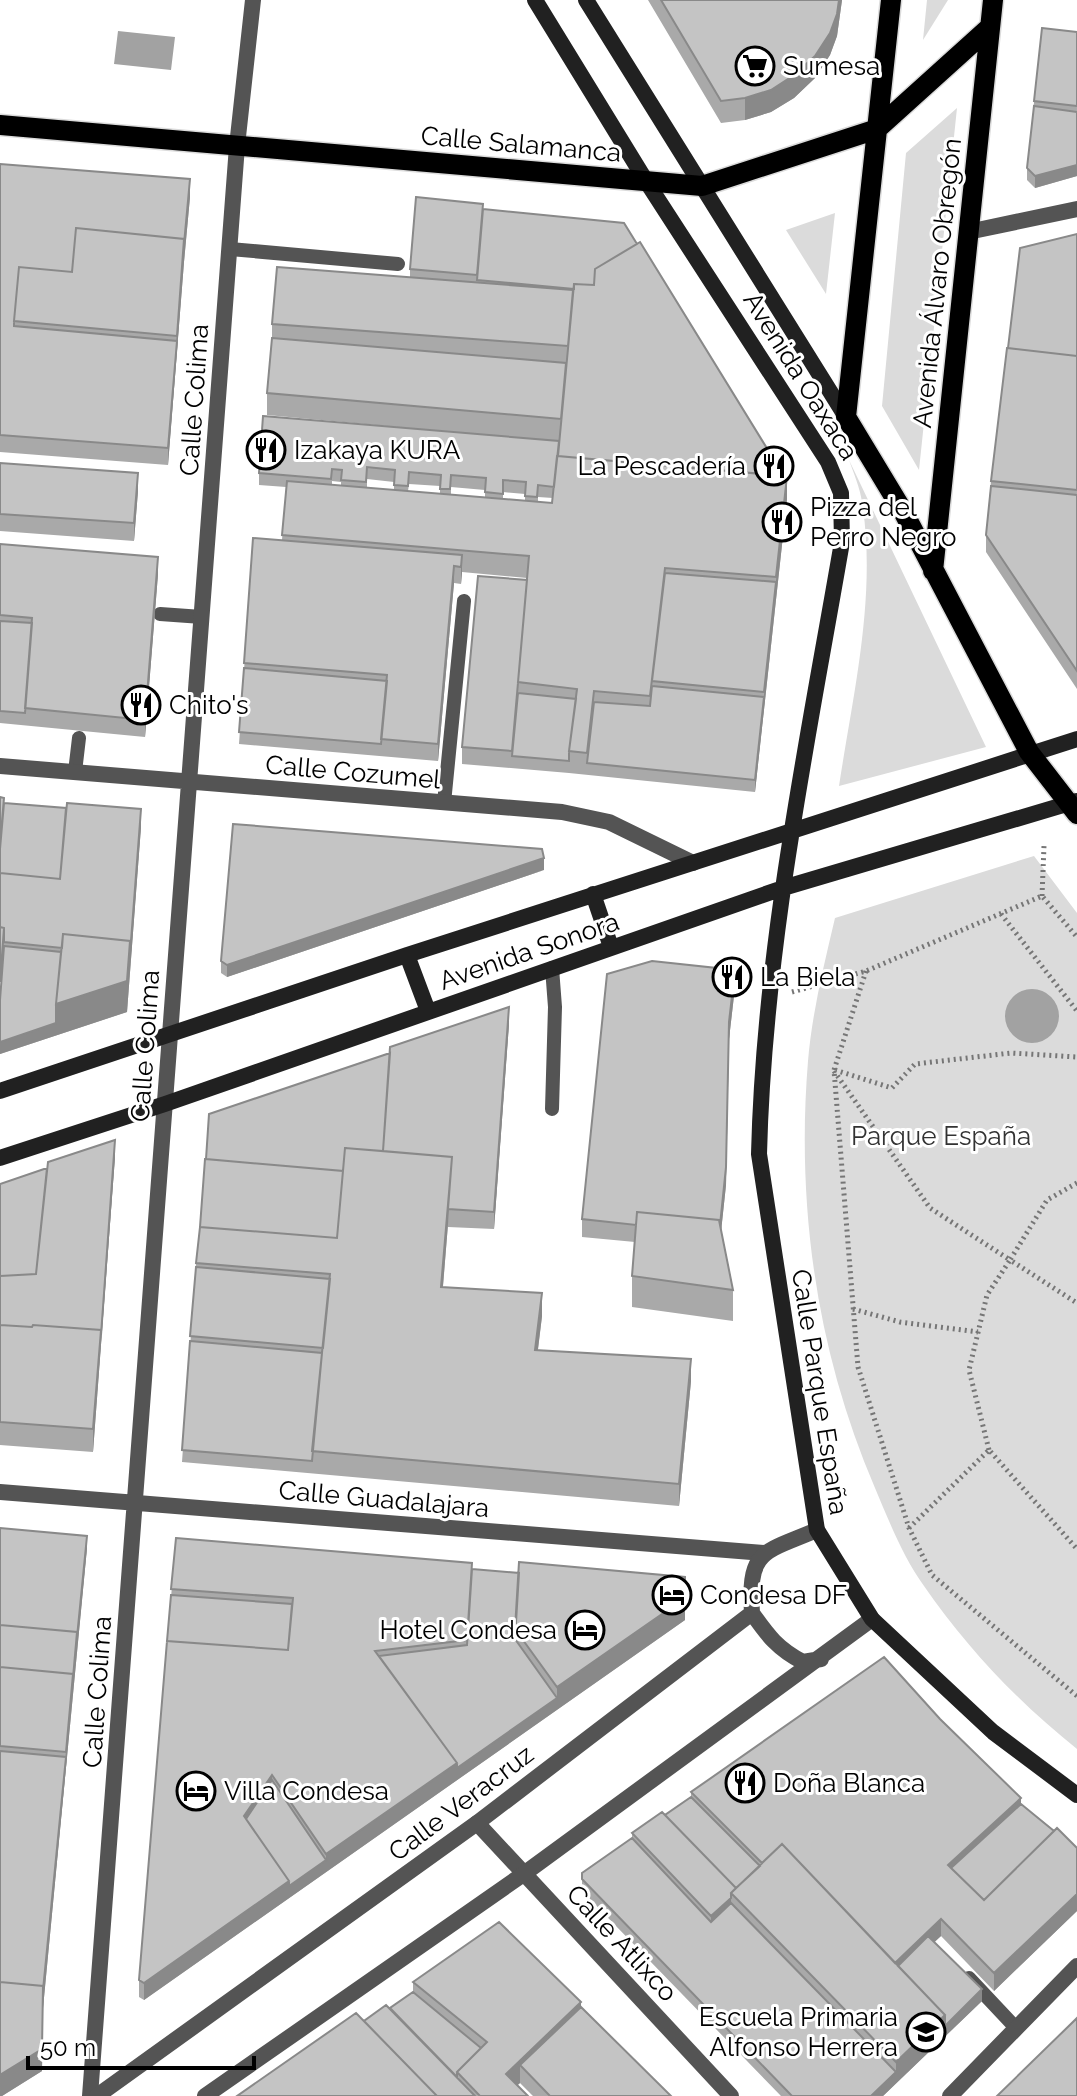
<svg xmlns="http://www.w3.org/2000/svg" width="1077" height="2096" viewBox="0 0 1077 2096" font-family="Raleway,sans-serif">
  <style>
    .green { fill: #dbdbdb }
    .water { fill: #a2a2a2 }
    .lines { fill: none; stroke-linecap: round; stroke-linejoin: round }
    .primary-casing { stroke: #dbdbdb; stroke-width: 23 }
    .path { stroke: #767676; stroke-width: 5; stroke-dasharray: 2 4; stroke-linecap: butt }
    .service { stroke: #545454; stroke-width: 14 }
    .minor { stroke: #545454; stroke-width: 16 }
    .tertiary { stroke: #545454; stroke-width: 16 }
    .secondary { stroke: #212121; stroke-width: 16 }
    .primary { stroke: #000; stroke-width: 20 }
    .wall { fill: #a9a9a9; fill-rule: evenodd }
    .shaded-wall { fill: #898989 }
    .building { fill: #c4c4c4; stroke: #898989; stroke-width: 2 }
    .labels { text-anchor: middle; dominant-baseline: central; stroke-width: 6; stroke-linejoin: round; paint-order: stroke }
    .poi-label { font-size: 26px; fill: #000; stroke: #fff; text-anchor: start }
    .street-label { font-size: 26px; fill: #000; stroke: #fff }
    .park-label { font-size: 26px; fill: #323232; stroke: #fff }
  </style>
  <rect width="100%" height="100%" fill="#fff"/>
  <path class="green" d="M927,0H948L923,40Z
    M957,108L919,470L882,406L906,153Z
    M835,213L826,294L786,230Z
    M849,460L986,747L839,786C853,694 877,595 862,502C860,488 854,474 849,460Z
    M1034,856L1077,913V1749C1019,1703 966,1647 924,1586C903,1557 889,1521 875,1488C817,1353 796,1207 808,1061C812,1013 824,965 835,918Z"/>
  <path class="water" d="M118,31L175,37L171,70L114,64Z
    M1005 1016a27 27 0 1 1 54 0a27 27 0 1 1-54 0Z"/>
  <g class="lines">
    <defs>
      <path id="primary" d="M891,0L846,417L904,513L1029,752L1077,814
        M0,125L702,186L877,129L990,27
        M933,571L993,0"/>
    </defs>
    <use href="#primary" class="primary-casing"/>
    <path class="path" d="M1042,896L1044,846
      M1001,914L1077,1011
      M866,971L834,1070L858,1367L909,1528L932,1575L1077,1696
      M792,992L866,971L1042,896L1077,937
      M835,1070L892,1088L915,1064L1011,1053L1077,1057
      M834,1071L930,1208L1010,1260L987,1295L969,1370L989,1450
      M1077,1183L1047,1200L1010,1260L1077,1303
      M853,1309L900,1322L978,1332
      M909,1528L989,1450L1077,1549"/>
    <path class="service" d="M230,249L398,264
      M160,614L202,617
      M75,772L79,738
      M444,803L464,601
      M552,968L555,1007L552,1109
      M969,1978L1016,2028"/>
    <path class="minor" d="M968,232L1077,209
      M0,766L562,812L609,822L693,863
      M0,1492L764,1553
      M477,1823L731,2096
      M90,2096L237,146L253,0
      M950,2096L1077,1966"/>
    <path class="tertiary" d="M752,1613C768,1636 778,1649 803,1662L821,1659
      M97,2096L477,1823L752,1613C748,1549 763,1553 817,1530
      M205,2096L525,1873L872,1619"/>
    <path class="secondary" d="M535,0L646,181L828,462L841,493L842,542C807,745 764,948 759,1154L817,1530L872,1619L993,1732L1077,1795
      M586,0L846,417
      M593,894L611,947
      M407,955L428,1011
      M0,1091L407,955L1077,739
      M0,1158L165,1104L783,888L1077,801"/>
    <use href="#primary" class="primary"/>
  </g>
  <path class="wall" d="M648,0H842L837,36L830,55L815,78L794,98L771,112L745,120L721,123Z
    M1042,28L1077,32V176L1035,188L1027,180V168Z
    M0,164L190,197L184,262L168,465L0,452Z
    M483,209L624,223L787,499L755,792L569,773L462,764V747L527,578L462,572L461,584L454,583L438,761L239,744L253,538L282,540L286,487L259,485V473L463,433L267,415V393L272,338V324L410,278V269ZM367,479L394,482V490L367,488ZM332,481L341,482V486L332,485ZM409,484L440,486V494L408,491ZM451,487L485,490V497L451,495ZM503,492L525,494V501L503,499ZM538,497L553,498L552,503L538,502Z
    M1077,234V689L986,552V535L991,481Z
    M0,463L138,491L134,541L0,531Z
    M0,544L158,574L145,737L0,723Z
    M4,803L141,827L127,1012L0,1054Z
    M544,870L227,977L221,973V961Z
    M735,987L729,1039L726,1185L721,1231L733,1290V1321L632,1307V1276L635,1242L582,1237V1219Z
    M509,1024L494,1229L448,1227V1224L443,1287L542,1316L538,1350L691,1381L679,1506L182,1462L196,1263Z
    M115,1157L93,1452L0,1445V1184Z
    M0,1528L87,1548L43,2008L42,2071L2,2096H0Z
    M176,1538L472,1569L685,1620L144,2000L139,1997V1980Z
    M940,1719L1021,1804L1077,1848V1911L994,1991L941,1936L934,1942L982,2001L883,2096H781L582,1891V1873L632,1838V1833L665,1815L691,1797V1792Z
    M413,1982L581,2007L671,2096H533L520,2083L517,2085L528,2096H237L364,2021L390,2008L413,1992Z"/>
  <path class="shaded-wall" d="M839,0H842L837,36L830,55L815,78L794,98L771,112L745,120V98Z
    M1077,165V176L1035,188V176Z
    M190,179V197L184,262L168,465V448L184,239Z
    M138,473V491L134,541V523Z
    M787,476V499L755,792V780Z
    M462,555V573L461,584V567Z
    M158,557V574L145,737V720Z
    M454,566V583L438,761V744Z
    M141,809V827L127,1012L0,1054V1042L56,1004Z
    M544,858V870L227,977V965Z
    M735,970V987L729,1039L726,1185L719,1251L729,1022Z
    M509,1007V1024L494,1229V1212Z
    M115,1140V1157L93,1452V1429Z
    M452,1157L448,1224L441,1309V1287Z
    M542,1293V1316L535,1372V1350Z
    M691,1359V1381L679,1506V1484Z
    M87,1536V1548L43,2008L42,2071L2,2096H0V2075L43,1986Z
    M685,1577V1620L144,2000V1983L289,1881L326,1860V1854L457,1763L557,1698V1687Z
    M272,1775V1792L244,1822V1816Z
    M1021,1798V1816L948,1871V1865Z
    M1077,1894V1911L994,1991V1973Z
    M731,1898V1915L711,1934V1916Z
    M941,1919V1936L898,1977L892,1966Z
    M982,1989V2001L883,2096H871L896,2072V2062L945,2015Z
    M581,2002V2024L520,2065V2083L506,2096V2074Z"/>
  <path class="building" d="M661,0H839L837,14L830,33L815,56L794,75L771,90L745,98L721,101Z
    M1042,28L1077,32V106L1034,101Z
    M1034,106L1077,112V165L1035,176L1027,168Z
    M0,164L190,179L184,244V239L76,228L72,272L19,267L14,321V326L177,341L168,448L0,435Z
    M416,197L483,204L477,275L410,269Z
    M483,209L624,223L637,244L595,269L594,285L574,284V289L477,280Z
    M76,228L184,239L177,336L14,321L19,267L72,272Z
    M1077,234V356L1008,348L1020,248Z
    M640,242L784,476L558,456L574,284L594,285L595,269Z
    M277,267L573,290L568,346L272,324Z
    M272,338L566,363L561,419L267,393Z
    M1007,348L1077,356V490L991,481Z
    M263,416L559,441L554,487L538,485L537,497L525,496L526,482L503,480V494L485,492L486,478L451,475L450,489H440L441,475L409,472L408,486L394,485L395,470L367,467L366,482L341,480L342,470L332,469L331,479L259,473Z
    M557,456L787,476L776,577L665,568L650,696L594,691L587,753L569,751L577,689L518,682L529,556L282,535L287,481L552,503Z
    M0,463L138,473L134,523L0,514Z
    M991,486L1077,495V671L986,535Z
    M253,538L462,555L461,567L454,566L438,744L381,739L387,675L244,663Z
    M0,544L158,557L145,720L25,708L32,618L0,615Z
    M665,573L776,582L764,692L652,681Z
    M478,576L527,580L512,751L462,747Z
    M0,621L32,623L25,713L0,711Z
    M244,668L387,681L381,744L239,732Z
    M652,686L764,697L755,780L587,763L594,702L650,706Z
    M518,693L576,699L569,751V761L512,756Z
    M0,797L4,798L0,844Z
    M4,803L66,808L60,879L0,873V849Z
    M67,803L141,809L130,954V941L63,934L62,948L4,942V928L0,927V873L60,879Z
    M233,824L542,849L544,858L227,965L221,961Z
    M0,927L4,928L0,982Z
    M63,934L130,941L127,981L56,1004Z
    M4,946L61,952L56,1004V1023L0,1042V1000Z
    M652,961L735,970L729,1022L726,1167L720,1225L719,1220L637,1212L636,1225L582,1219L607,974Z
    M509,1007L494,1212L448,1209L452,1157L383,1151L390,1047Z
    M390,1053L383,1151L345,1148L343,1171L206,1159L209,1114Z
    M115,1140L101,1335V1330L33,1325L32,1327L0,1325V1276L36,1274L48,1162Z
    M345,1148L452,1157L441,1287L542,1293L535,1350L691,1359L679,1484L312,1451L330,1274L196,1263L200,1227L337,1238Z
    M205,1159L343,1171L337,1238L200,1227Z
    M47,1168L36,1274L0,1276V1184Z
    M637,1212L719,1220L733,1290L632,1276Z
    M196,1267L330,1279L323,1348L190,1336Z
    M0,1325L32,1327L33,1325L101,1330L93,1429L0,1422Z
    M190,1341L322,1353L312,1461L182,1450Z
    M0,1528L87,1536L77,1637V1632L0,1625Z
    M176,1538L472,1563L467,1640L375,1651L457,1763L326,1854L272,1775L244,1816L289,1881L144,1983L139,1980L167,1641L288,1650L293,1598L171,1589Z
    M519,1562L685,1577V1598L557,1687L515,1629Z
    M472,1569L519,1573L515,1639L557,1698L457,1768V1763L379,1656L467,1645Z
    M171,1595L292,1604L288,1650L167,1641Z
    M0,1625L77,1632L73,1678V1674L0,1667Z
    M884,1657L940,1719L1021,1798L948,1865L984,1900L1057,1828L1077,1848V1894L994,1973L941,1919L895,1963L782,1844L762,1863L691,1792Z
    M0,1667L73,1674L66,1752L0,1746Z
    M0,1751L66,1757L43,1990V1986L0,1982Z
    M272,1780L326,1860L289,1886V1881L246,1819Z
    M691,1797L760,1866L736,1888L665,1815Z
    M1021,1804L1054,1831L984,1900L951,1868Z
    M662,1812L736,1888L731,1893V1898L711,1916L632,1833Z
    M632,1838L711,1922L731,1903L896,2072L871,2096H792L582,1879V1873Z
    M782,1844L945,2015L896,2062L731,1893Z
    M499,1922L581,2002L506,2074L528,2096H480L457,2072L487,2042L413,1982Z
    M928,1936L982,1989L945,2026V2015L898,1966Z
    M0,1982L43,1986L42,2049L0,2075Z
    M413,1992L481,2048L457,2072V2077L390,2008Z
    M386,2005L475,2096H437L364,2021Z
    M581,2007L671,2096H550L520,2065Z
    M356,2013L437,2096H237Z
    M1077,2018V2096H997Z"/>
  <defs>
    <symbol id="supermarket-ring" viewBox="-11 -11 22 22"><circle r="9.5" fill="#fff" stroke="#000" stroke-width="1.5"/><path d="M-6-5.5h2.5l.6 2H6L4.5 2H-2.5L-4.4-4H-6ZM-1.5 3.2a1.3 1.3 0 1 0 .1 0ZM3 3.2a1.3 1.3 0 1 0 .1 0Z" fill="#000"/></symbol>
    <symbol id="restaurant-ring" viewBox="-11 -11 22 22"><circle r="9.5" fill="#fff" stroke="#000" stroke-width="1.5"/><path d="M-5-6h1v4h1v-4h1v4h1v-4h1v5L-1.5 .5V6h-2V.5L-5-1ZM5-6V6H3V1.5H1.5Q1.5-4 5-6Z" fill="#000"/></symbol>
    <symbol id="hotel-ring" viewBox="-11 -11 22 22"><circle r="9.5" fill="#fff" stroke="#000" stroke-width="1.5"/><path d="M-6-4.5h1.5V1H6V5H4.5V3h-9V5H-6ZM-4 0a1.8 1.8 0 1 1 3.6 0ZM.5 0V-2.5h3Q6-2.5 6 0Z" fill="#000"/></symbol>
    <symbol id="school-ring" viewBox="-11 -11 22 22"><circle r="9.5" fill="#fff" stroke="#000" stroke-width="1.5"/><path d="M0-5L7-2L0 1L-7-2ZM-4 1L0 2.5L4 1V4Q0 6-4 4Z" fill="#000"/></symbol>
  </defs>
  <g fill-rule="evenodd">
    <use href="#supermarket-ring" x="733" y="44" width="44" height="44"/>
    <use href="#restaurant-ring" x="244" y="428" width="44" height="44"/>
    <use href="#restaurant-ring" x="752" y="444" width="44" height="44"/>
    <use href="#restaurant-ring" x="760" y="500" width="44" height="44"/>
    <use href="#restaurant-ring" x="119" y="683" width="44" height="44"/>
    <use href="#restaurant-ring" x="710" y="955" width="44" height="44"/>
    <use href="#hotel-ring" x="650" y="1573" width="44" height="44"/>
    <use href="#hotel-ring" x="563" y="1608" width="44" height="44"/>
    <use href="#restaurant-ring" x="723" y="1761" width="44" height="44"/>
    <use href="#hotel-ring" x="174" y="1769" width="44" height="44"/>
    <use href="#school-ring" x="904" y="2010" width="44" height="44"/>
  </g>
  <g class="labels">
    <g class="poi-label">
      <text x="783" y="66">Sumesa</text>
      <text x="294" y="450">Izakaya KURA</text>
      <text x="746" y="466" text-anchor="end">La Pescadería</text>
      <text x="810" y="507">Pizza del<tspan x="810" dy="30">Perro Negro</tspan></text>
      <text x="169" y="705">Chito's</text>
      <text x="760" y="977">La Biela</text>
      <text x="700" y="1595">Condesa DF</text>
      <text x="557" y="1630" text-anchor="end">Hotel Condesa</text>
      <text x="773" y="1783">Doña Blanca</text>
      <text x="224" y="1791">Villa Condesa</text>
      <text x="898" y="2017" text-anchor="end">Escuela Primaria<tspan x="898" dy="30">Alfonso Herrera</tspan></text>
    </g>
    <g class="street-label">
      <text transform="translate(521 144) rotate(5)">Calle Salamanca</text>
      <text transform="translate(937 283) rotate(-84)">Avenida Álvaro Obregón</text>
      <text transform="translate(801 376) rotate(58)">Avenida Oaxaca</text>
      <text transform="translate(194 400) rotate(-86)">Calle Colima</text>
      <text transform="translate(353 772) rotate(5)">Calle Cozumel</text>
      <text transform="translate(529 951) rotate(-19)">Avenida Sonora</text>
      <text transform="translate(145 1046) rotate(-86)">Calle Colima</text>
      <text transform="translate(820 1392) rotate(81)">Calle Parque España</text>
      <text transform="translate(384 1499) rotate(5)">Calle Guadalajara</text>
      <text transform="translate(97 1692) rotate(-86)">Calle Colima</text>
      <text transform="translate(461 1803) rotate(-37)">Calle Veracruz</text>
      <text transform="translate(622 1943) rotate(47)">Calle Atlixco</text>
    </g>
    <g class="park-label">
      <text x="941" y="1136">Parque España</text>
    </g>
  </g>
  <path d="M28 2056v12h226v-12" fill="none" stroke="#000000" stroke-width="4"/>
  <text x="40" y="2056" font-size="24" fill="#000000" stroke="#ffffff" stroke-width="6" paint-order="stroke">50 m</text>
</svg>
